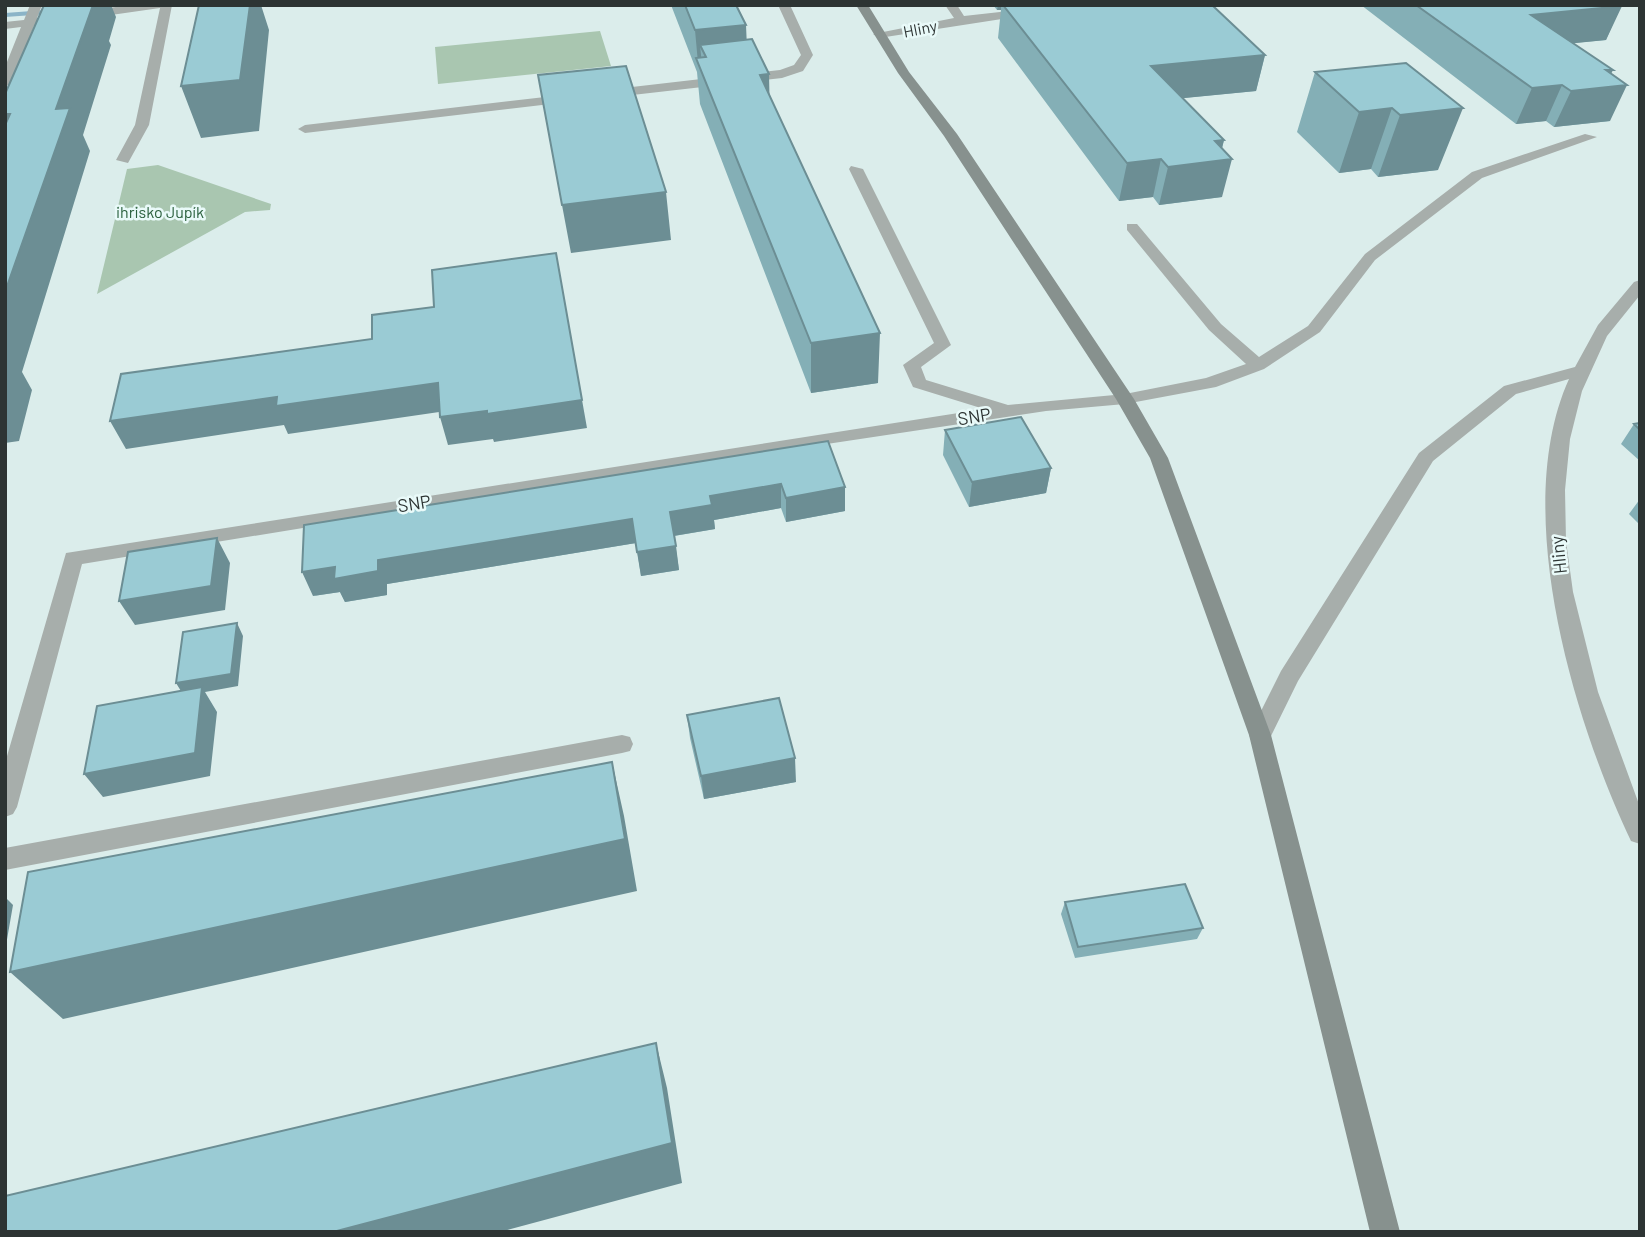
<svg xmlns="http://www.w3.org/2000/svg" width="1645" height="1237" viewBox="0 0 1645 1237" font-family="Barlow,sans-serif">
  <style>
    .green { fill: #a9c6b0 }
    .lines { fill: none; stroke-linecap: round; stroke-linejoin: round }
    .stream { fill: #8bb4c7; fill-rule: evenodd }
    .minor { fill: #a7aeab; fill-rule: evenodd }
    .secondary { fill: #87918e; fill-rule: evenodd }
    .wall { fill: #84afb6 }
    .shaded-wall { fill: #6c8e94 }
    .building { fill: #9acbd4; stroke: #6c8e94; stroke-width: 2 }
    .labels { text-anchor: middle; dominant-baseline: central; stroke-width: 5; stroke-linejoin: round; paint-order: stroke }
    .far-street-label { font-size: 16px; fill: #2d3433; stroke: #e9faf9 }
    .far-park-label { font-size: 16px; fill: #2a603d; stroke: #e9faf9 }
    .street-label { font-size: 18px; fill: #2d3433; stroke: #e9faf9 }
  </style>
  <rect width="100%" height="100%" fill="#dbedeb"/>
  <path class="green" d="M600,31L611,66L438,84L435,47Z
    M158,165L271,204L270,210L245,212L97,294L127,169Z"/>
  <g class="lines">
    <path class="stream" d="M59,9L63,11L62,13L5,17V13Z"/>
    <path class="minor" d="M30,5H42L37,18L130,5H172L149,125L128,163L116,160L135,125L160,8L34,26L11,83L5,87V67L21,27L5,29V22L24,20Z
      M778,5H790L813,55L803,71L782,78L606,98L600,94L606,90L780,70L794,65L801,55Z
      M945,5H957L964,16L1028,9L1034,12L1028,15L879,38L873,34L954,18Z
      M571,94L576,95V101L305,133L298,129L305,125Z
      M1585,134L1597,137L1482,178L1375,260L1320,332L1264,369L1216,387L1125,404L1046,411L701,463L82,564L17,807L13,814L5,817V763L66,553L984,409L913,387L903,365L934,343L849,169L851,166L863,169L951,345L921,367L926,380L1008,405L1125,394L1206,378L1246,364L1209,330L1127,230V224H1137L1221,324L1259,357L1308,326L1365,254L1472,172Z
      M1640,280V295L1607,336L1582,391L1570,439L1565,490L1566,541L1573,592L1598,692L1640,807V844L1631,841C1573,719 1510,509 1569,379L1516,394L1433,461L1298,681L1268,742L1260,744L1252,742L1249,735L1281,671L1419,453L1504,386L1575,367L1598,325L1634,282Z
      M622,735L630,737L633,744L630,751L622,753L5,870V848Z"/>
    <path class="secondary" d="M856,5H868L909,72L957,134L1134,399L1168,458L1271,735L1400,1232H1370L1249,735L1150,458L1116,399L944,136L898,73Z"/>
  </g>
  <path class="wall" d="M671,5H736L746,25V40L770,96L878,383L811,393L700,104L697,72Z
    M993,5H1212L1265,55L1256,91L1183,98L1224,140L1222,148V197L1159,205L1153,197L1119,201L998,38L1001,10H997Z
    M1361,5H1621L1606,40L1573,43L1611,74L1610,121L1554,127L1546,121L1516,124Z
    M1406,63L1438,170L1378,177L1371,169L1339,173L1297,132L1315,72Z
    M1640,423V461L1621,444L1634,424Z
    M945,430L1051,468L1046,493L969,507L943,455Z
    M828,441L845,511L786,522L781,508L714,520L715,529L674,536L679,570L641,576L636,543L387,584V595L345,602L340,592L313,596Z
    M1640,499V525L1629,514Z
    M687,715L796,782L704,799L690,738Z
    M1065,902L1203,928L1197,939L1075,958L1061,914Z"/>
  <path class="shaded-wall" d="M75,5H111L116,17L109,41L111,45L83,135L90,151L22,372L32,390L19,441L5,443V292L56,109Z
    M250,5H261L269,30L259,131L201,138L181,86Z
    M998,5H1001V10H997Z
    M1622,6L1606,40L1517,49L1531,15Z
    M746,25L748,71L700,45L703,75L698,63L695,30Z
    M1265,55L1256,91L1144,102L1151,66Z
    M1606,70H1613L1604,88L1627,85L1610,121L1554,127L1571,91Z
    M769,74L770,120L760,75Z
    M1562,85L1546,121L1516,124L1532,88Z
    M1392,108L1371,169L1339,173L1359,112Z
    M1463,108L1438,170L1378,177L1400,115Z
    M5,114H10L5,133Z
    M1224,140L1219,160L1232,159L1222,197L1159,205L1168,167L1215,141Z
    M1161,159L1153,197L1119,201L1127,163Z
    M666,192L671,240L571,253L562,205Z
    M556,253L587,428L494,442L493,439L448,445L440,417Z
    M880,333L878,383L811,393V343Z
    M438,383L446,411L288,434L284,425L126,449L110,421L277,397Z
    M1051,468L1046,493L969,507L972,482Z
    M781,484V508L714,520L715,529L673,536L670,512L710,496Z
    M845,487V511L786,522V498Z
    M632,519L636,543L387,584V595L345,602L340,592L313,596L302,572Z
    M217,538L230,563L225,610L135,625L119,601Z
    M676,546L679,570L641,576L637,552Z
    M237,623L243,636L238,686L205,692L217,712L210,776L103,797L84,774L184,696L176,683Z
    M795,758L796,782L704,799L701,776Z
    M612,762L624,816L637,891L63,1019L10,972Z
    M5,897L13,905L5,951Z
    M656,1043L667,1088L682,1183L500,1232H333Z"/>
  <path class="building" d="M44,5H93L56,109L70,108L5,292V125L10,114H5V94Z
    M199,5H250L240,80L181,86Z
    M685,5H736L746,25L695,30Z
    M1003,5H1212L1265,55L1151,66L1224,140L1215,141L1232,159L1168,167L1161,159L1127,163Z
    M1416,5H1621L1622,6L1531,15L1613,70H1606L1627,85L1571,91L1562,85L1532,88Z
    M752,39L769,74L760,75L880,333L811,343L696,58L706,57L700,45Z
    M1406,63L1463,108L1400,115L1392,108L1359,112L1315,72Z
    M626,66L666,192L562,205L538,75Z
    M556,253L582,400L487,414V411L440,417L438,383L276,406L277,397L110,421L121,374L372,339V315L434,307L432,270Z
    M1021,417L1051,468L972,482L945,430Z
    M1640,423V430L1634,424Z
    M828,441L845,487L786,498L781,484L710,496L712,505L670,512L676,546L637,552L632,519L378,560V571L334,579L335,567L302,572L304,525Z
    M217,538L211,586L119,601L128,552Z
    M237,623L231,674L176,683L183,632Z
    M202,687L195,753L84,774L97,706Z
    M779,698L795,758L701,776L687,715Z
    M612,762L625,839L10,972L28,872Z
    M1185,884L1203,928L1078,947L1065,902Z
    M656,1043L672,1143L333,1232H5V1196Z"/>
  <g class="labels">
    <g class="far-street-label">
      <text transform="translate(920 28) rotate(-11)">Hliny</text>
    </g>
    <g class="far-park-label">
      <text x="160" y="211">ihrisko Jupík</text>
    </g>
    <g class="street-label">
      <text transform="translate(974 416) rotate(-9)">SNP</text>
      <text transform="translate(414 503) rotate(-9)">SNP</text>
      <text transform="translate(1558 555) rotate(-96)">Hliny</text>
    </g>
  </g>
  <rect width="1645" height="1237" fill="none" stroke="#2d3433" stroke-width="14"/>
</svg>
